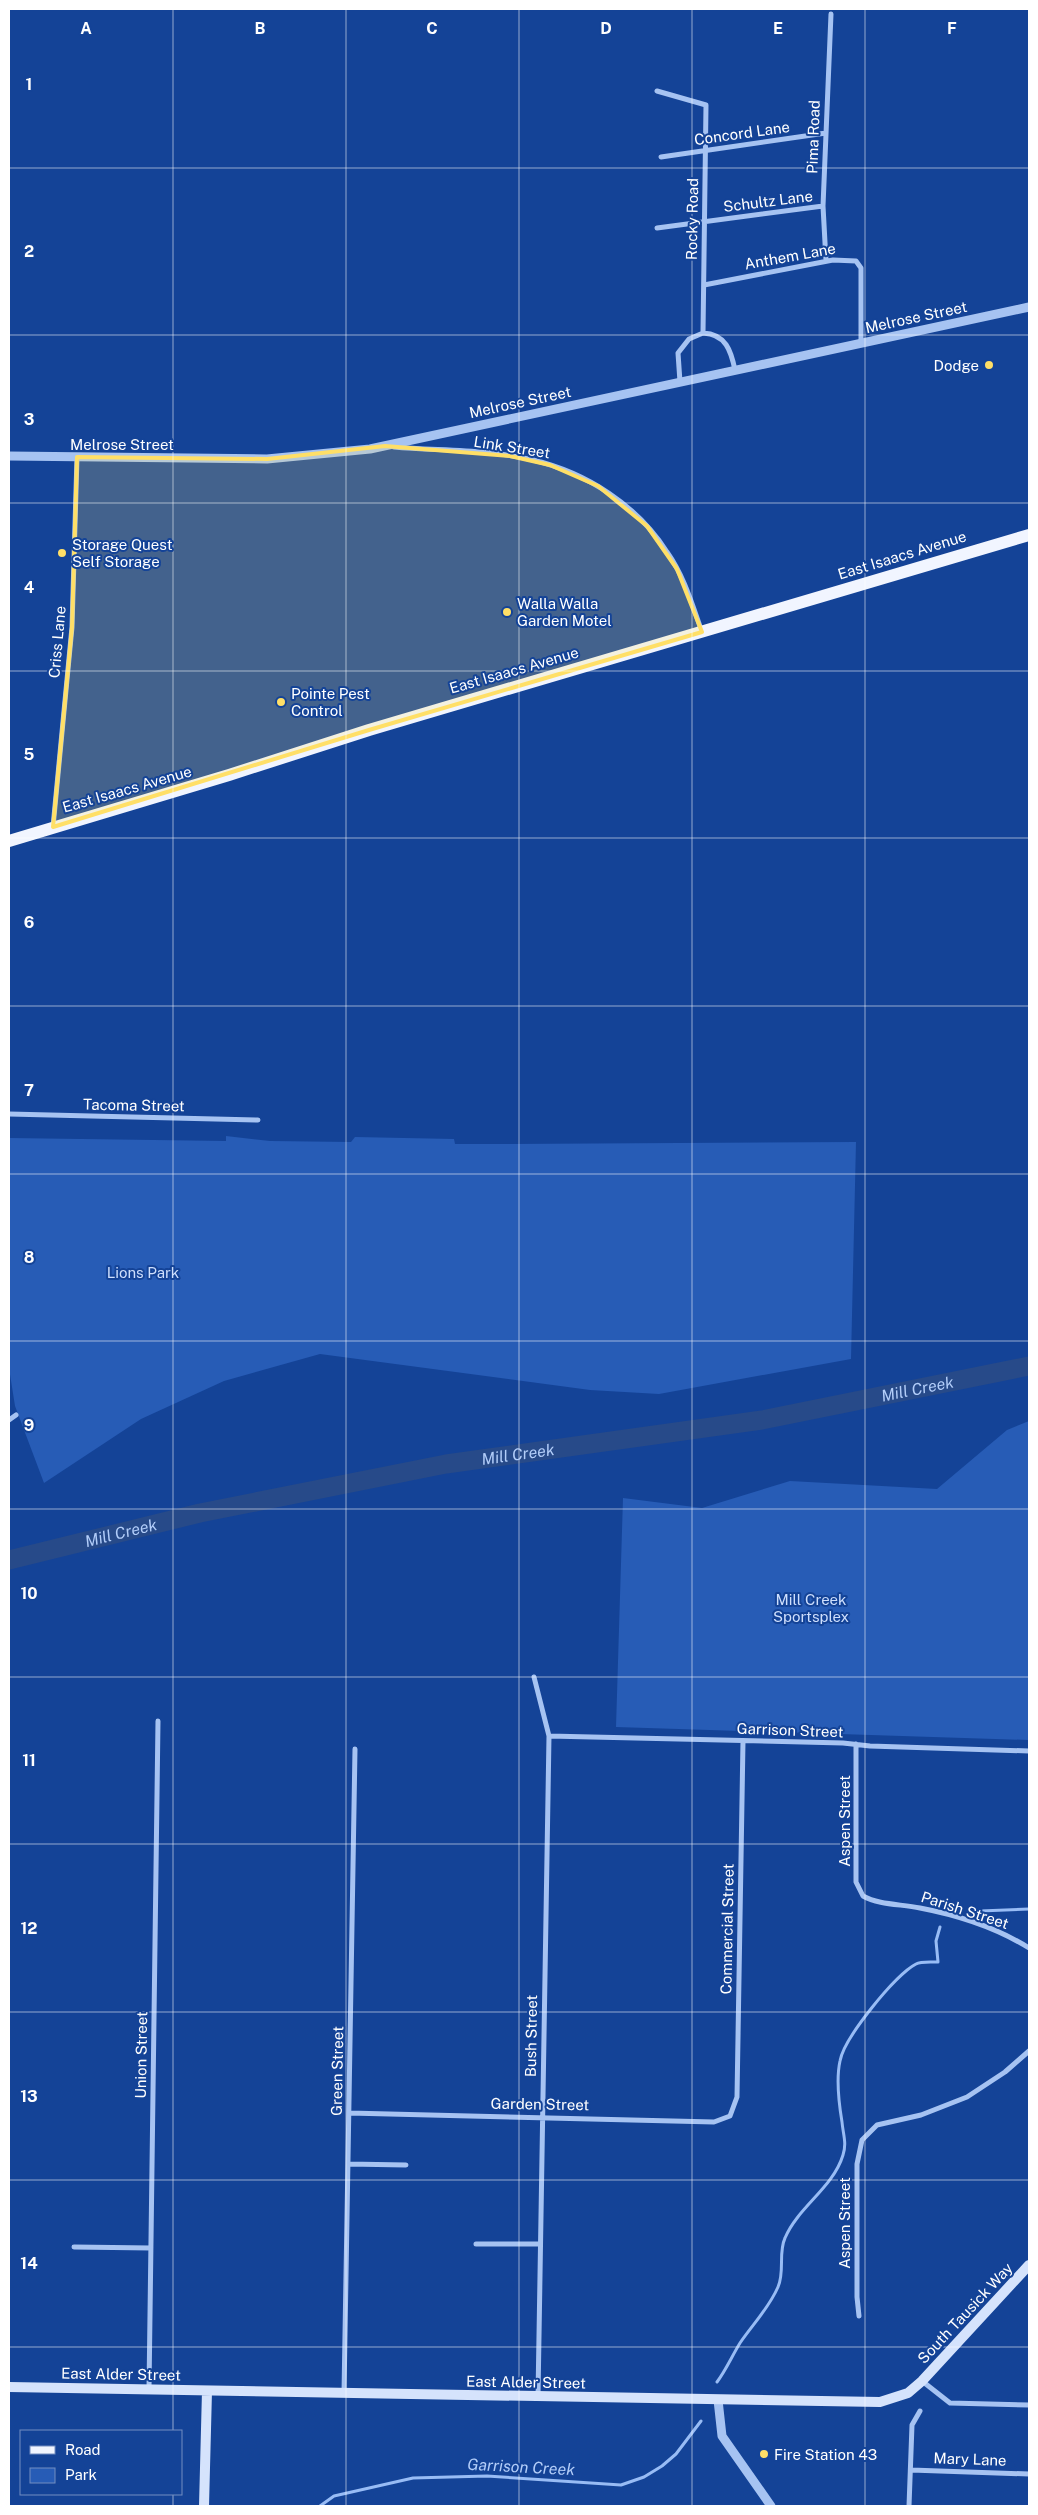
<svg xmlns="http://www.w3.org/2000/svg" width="1038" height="2515" viewBox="0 0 1038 2515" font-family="'Public Sans',sans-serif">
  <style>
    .green { fill: #275cb6 }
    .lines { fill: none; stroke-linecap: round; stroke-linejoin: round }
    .stream { stroke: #98bcf5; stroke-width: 3 }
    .river { stroke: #274a89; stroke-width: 19 }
    .minor { stroke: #a6c3f2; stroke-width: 5 }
    .tertiary { stroke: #a6c3f2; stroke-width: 9 }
    .secondary { stroke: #d5e3fc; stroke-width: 10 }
    .primary { stroke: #f1f5ff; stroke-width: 12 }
    .marked { fill: #ffdf67; fill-opacity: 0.2; stroke: #ffdf67; stroke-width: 4; stroke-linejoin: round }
    .grid { fill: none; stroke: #fff; stroke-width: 1; stroke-opacity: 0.55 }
    .poi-dot { fill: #ffdf67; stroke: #144397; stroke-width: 2 }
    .labels { text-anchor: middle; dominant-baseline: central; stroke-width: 4; stroke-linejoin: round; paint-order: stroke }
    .street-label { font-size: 15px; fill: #fff; stroke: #144397 }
    .poi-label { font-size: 15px; fill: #fff; stroke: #144397; text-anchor: start }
    .park-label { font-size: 15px; fill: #cedffd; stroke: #144397 }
    .water-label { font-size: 16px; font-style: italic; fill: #b2cdf9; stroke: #144397 }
    .grid-label { font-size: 16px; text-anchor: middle; font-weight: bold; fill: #fff; stroke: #144397; stroke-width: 4; stroke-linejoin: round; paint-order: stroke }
  </style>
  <rect width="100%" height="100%" fill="#144397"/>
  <path class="green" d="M226,1136L270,1141L351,1142L355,1137L454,1139L455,1144H505L856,1142L851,1359L659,1394L590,1390L320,1354L224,1381L141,1419L44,1483L15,1406L9,1368V1138L226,1141Z
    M1029,1421V1740L616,1727L623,1498L702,1508L790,1481L937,1489L1007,1430Z"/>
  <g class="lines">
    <path class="stream" d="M980,1911L1029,1909
      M717,2382C726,2370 732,2356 740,2343C753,2324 769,2308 778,2287C785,2271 778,2253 785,2238C798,2207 833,2188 843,2155C847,2143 843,2134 842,2122C839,2104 836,2079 840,2061C844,2038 895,1975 916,1964C921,1961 931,1962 938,1962L936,1941L940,1927
      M320,2506L334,2496L413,2478L487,2476L621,2485L644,2477L662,2466L676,2454L701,2421"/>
    <path class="river" id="s1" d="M9,1560L200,1513L446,1464L762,1420L1029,1366"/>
    <path class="minor" d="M657,91L706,105L703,333L689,339L678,353L680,382
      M661,157L826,133
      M657,228L823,206
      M826,261L823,206L831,14
      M704,285L833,260L856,261L861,268V343
      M703,333C726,334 731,351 735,370
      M394,447C439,451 488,449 533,460C587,473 637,505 667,552C684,576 692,604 702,632
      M53,827L72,627L77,457
      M9,1114L258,1120
      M9,1420L16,1415
      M534,1677L549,1736L538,2396
      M549,1736L843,1743L870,1746L1029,1751
      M856,1744V1882L863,1896C879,1905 901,1904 920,1908C957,1915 997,1928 1029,1948
      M349,2113L714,2122L730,2116L737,2097L743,1741
      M348,2164L406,2165
      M476,2244H540
      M74,2247L151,2248
      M859,2316L857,2297V2164L862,2140L877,2125L921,2115L967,2097L1005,2072L1029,2051
      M922,2381L950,2403L1029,2405
      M149,2389L158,1721
      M344,2393L355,1749
      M911,2470L1029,2474
      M909,2506L912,2425L920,2411"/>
    <path class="tertiary" d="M9,456L267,459L370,449L1029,307
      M718,2400L722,2436L771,2506"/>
    <path class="secondary" d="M9,2387L880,2402L908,2393L922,2381L1029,2265
      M204,2506L207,2391"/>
    <path class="primary" d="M9,841L229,775L369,730L1029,535"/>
  </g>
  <path class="marked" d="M385,446L510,456L550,465L598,486L647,526L677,569L702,632L369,730L53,827L72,627L77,457L267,459Z"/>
  <path class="grid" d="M173,9V2431M346,9V2506M519,9V2506M692,9V2506M865,9V2506M9,168H1029M9,335H1029M9,503H1029M9,671H1029M9,838H1029M9,1006H1029M9,1174H1029M9,1341H1029M9,1509H1029M9,1677H1029M9,1844H1029M9,2012H1029M9,2180H1029M9,2347H1029M173,2494V2506"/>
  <g class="poi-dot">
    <circle cx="989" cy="365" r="5"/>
    <circle cx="62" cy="553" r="5"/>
    <circle cx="507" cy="612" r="5"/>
    <circle cx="281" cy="702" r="5"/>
    <circle cx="764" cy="2454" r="5"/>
  </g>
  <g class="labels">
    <g class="street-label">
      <text transform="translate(742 133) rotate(-8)">Concord Lane</text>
      <text transform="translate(813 137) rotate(-88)">Pima Road</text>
      <text transform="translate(768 201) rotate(-7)">Schultz Lane</text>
      <text transform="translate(692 219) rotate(-89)">Rocky Road</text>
      <text transform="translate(790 256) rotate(-10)">Anthem Lane</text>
      <text transform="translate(916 317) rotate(-12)">Melrose Street</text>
      <text transform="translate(520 402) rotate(-12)">Melrose Street</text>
      <text x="122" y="444">Melrose Street</text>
      <text transform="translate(512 447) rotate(9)">Link Street</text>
      <text transform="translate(902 555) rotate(-17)">East Isaacs Avenue</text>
      <text transform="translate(57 642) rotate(-85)">Criss Lane</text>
      <text transform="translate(514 670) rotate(-16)">East Isaacs Avenue</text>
      <text transform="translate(127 789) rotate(-16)">East Isaacs Avenue</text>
      <text transform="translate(134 1105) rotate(1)">Tacoma Street</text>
      <text transform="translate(790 1730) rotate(2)">Garrison Street</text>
      <text transform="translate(844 1821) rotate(-90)">Aspen Street</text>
      <text transform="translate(965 1910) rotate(18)">Parish Street</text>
      <text transform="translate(727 1929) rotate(-89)">Commercial Street</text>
      <text transform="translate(531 2036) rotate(-89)">Bush Street</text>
      <text transform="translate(141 2055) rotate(-89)">Union Street</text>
      <text transform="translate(337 2071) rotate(-89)">Green Street</text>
      <text transform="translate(540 2104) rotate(1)">Garden Street</text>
      <text transform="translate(844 2223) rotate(-90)">Aspen Street</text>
      <text transform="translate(965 2313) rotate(-47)">South Tausick Way</text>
      <text transform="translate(121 2374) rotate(1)">East Alder Street</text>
      <text transform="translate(526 2382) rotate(1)">East Alder Street</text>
      <text transform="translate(970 2459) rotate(2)">Mary Lane</text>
    </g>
    <g class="poi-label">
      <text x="979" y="365" text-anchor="end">Dodge</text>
      <text x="72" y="544">Storage Quest<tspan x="72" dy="17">Self Storage</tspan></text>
      <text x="517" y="603">Walla Walla<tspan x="517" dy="17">Garden Motel</tspan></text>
      <text x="291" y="693">Pointe Pest<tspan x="291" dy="17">Control</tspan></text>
      <text x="774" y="2454">Fire Station 43</text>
    </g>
    <g class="park-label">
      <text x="143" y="1272">Lions Park</text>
      <text x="811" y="1599">Mill Creek<tspan x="811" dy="17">Sportsplex</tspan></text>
    </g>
    <g class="water-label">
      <text stroke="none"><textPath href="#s1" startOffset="925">Mill Creek</textPath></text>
      <text stroke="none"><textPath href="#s1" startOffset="520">Mill Creek</textPath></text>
      <text stroke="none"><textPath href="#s1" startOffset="115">Mill Creek</textPath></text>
      <text transform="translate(521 2467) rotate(3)">Garrison Creek</text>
    </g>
  </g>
  <g class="grid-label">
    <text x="86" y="34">A</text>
    <text x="260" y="34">B</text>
    <text x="432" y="34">C</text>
    <text x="606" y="34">D</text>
    <text x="778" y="34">E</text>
    <text x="952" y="34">F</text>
    <text x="29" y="90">1</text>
    <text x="29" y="257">2</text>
    <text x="29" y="425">3</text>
    <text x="29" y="593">4</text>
    <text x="29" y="760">5</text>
    <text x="29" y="928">6</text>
    <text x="29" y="1096">7</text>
    <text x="29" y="1263">8</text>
    <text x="29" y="1431">9</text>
    <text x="29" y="1599">10</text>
    <text x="29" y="1766">11</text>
    <text x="29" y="1934">12</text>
    <text x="29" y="2102">13</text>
    <text x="29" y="2269">14</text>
  </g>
  <rect width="1038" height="2515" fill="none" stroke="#ffffff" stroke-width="20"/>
  <rect x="20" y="2430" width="162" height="65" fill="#144397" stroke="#728ec1"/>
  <rect x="30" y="2446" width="25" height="8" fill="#f1f5ff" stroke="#728ec1"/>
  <text x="65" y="2455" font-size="15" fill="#ffffff">Road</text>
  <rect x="30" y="2468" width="25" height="15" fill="#275cb6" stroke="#728ec1"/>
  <text x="65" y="2480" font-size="15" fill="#ffffff">Park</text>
</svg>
